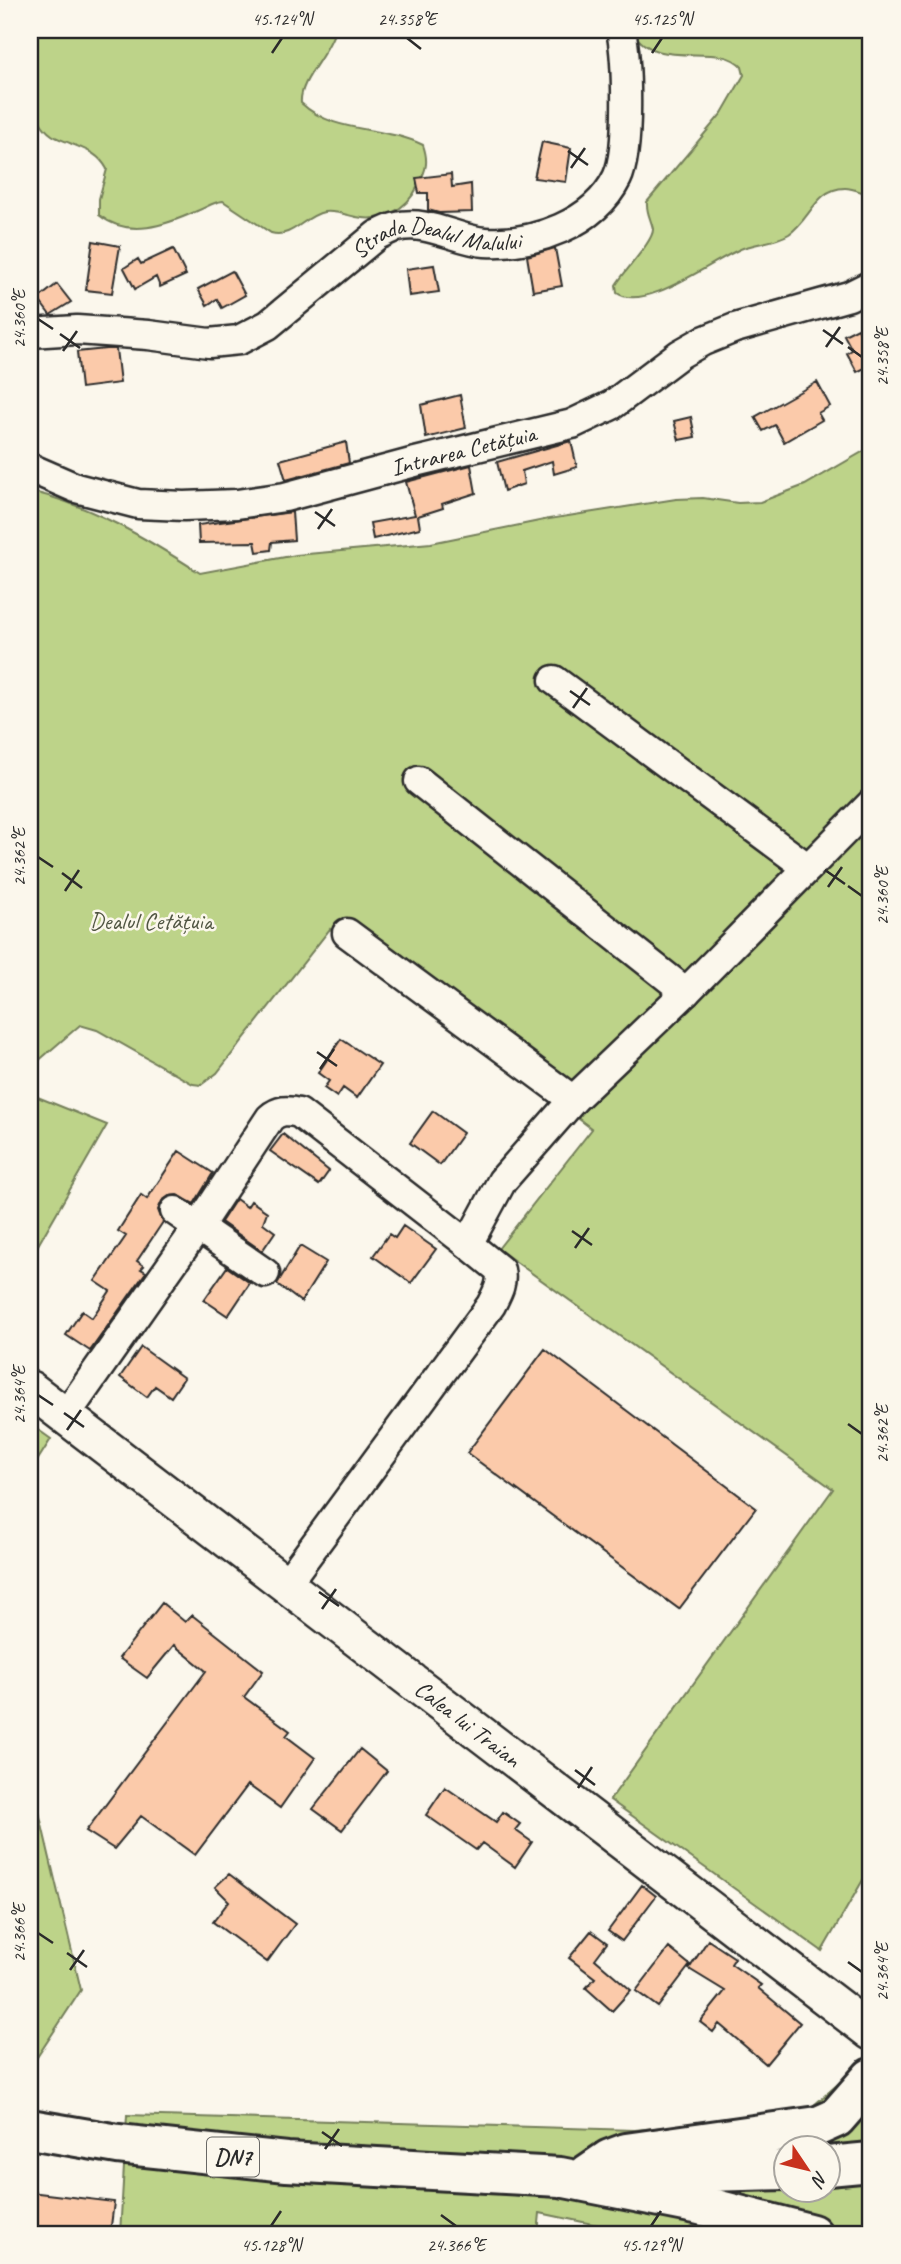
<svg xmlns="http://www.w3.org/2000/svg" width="901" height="2264" viewBox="0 0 901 2264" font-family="Caveat,sans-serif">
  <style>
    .green { fill: #bdd389; stroke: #747f5a; stroke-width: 2; fill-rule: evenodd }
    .building { fill: #fbcaaa; stroke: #2b2b2b; stroke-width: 2 }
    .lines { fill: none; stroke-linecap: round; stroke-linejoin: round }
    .minor-casing { stroke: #2b2b2b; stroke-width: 33 }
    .major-casing { stroke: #2b2b2b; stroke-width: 40 }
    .highway-casing { stroke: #2b2b2b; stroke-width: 44 }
    .minor { stroke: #fbf7ec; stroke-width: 28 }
    .major { stroke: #fbf7ec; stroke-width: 35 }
    .highway { stroke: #fbf7ec; stroke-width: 38 }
    .ticks { fill: none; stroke: #2b2b2b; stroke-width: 2.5 }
    .labels { text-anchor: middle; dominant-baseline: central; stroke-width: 5; stroke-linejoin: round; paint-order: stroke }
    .shield { fill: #fbf7ec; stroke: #696865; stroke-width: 2 }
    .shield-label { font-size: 23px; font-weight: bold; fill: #2b2b2b }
    .street-label { font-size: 24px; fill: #2b2b2b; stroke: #fbf7ec }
    .park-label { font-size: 24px; fill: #505542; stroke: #fbf7ec }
    .neatline { fill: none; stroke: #2b2b2b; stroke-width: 2.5 }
    .ticks-label { font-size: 18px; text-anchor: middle; fill: #2b2b2b }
  </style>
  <rect width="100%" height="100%" fill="#fbf7ec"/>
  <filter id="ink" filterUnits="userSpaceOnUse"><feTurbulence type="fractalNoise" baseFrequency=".0143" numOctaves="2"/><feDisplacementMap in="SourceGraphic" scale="14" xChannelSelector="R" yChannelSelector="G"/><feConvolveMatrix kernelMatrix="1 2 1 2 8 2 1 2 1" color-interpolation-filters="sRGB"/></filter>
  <g filter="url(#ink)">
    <path class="green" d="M30,30H335C328,56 299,80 301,103C335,135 383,125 423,145C429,162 426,170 418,186C407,209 383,223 356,217C346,215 334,210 324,212C304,216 292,239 271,233L223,201C213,202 207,207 197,211C166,225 129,239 99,215V199L107,169C99,154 87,150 72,144C66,141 57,139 52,135C24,115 30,60 30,30Z
      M631,30H871V195C863,193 853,188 845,188C816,188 810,220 789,234C776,242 758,243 743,248C714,259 645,313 617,293L616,285C623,272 654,241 653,229C651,219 646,212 647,202L722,113L744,75L742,67C718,39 657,74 631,30Z
      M871,447V1866L822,1951L610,1800L833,1489L498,1249L592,1129L330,929L217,1073L201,1085L193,1084L97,1030L80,1025L30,1068V491C92,506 146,538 200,573L296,555L431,543L549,519L676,499L703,498L738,503L760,502L805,485Z
      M30,1094L107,1125L30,1259Z
      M30,1424L51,1439L30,1472Z
      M30,1774L81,1990L30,2068Z
      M871,2055V2234H640L540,2213L538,2234H120L127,2115L635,2130L805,2113ZM786,2148H828V2190H786Z"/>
    <path class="building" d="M542,142L571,148L566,182L534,178Z
      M451,174L452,187L471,184L472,212L439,213L428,210V193H419L416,178Z
      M93,241L120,246L112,293L86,290Z
      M555,248L562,286L533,291L527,256Z
      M173,249L186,275L160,287L156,277L135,289L124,268L138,259L141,264Z
      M434,265L439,292L409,296L406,269Z
      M232,271L245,295L222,308L217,299L207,305L198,289Z
      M57,284L71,302L50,315L38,299Z
      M858,328L871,353V365L857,372L847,353L852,350L844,335Z
      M106,349H116L120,383L81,388L77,352Z
      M817,382L830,406L818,413L822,420L784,442L775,425L763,431L755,417Z
      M460,395L466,428L426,438L421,405Z
      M691,417L695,437L679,440L674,421Z
      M571,441L577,467L554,474L552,461L522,471L524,484L504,491L497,462Z
      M346,442L349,463L286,480L280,460Z
      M471,465L476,493L442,504L443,508L418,516L420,528L373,539L370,523L415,515L406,482Z
      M292,512L294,540L272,542L271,550L257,552L255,542L199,543L198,525Z
      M341,1039L380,1065L357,1098L343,1088L337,1097L324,1088L329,1081L318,1073Z
      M433,1111L463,1133L440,1165L410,1143Z
      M283,1134L329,1171L319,1185L270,1151Z
      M179,1151L213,1173L194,1204L177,1195L169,1196L162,1201L158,1210L163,1222L137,1261L144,1266L141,1269L146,1272L90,1351L66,1335L82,1311L92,1318L110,1291L95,1281L126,1236L118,1231L141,1195L147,1199Z
      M236,1199L247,1207L251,1201L267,1212L263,1223L275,1232L262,1251L221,1222Z
      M403,1226L436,1249L411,1283L373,1256L389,1234L395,1238Z
      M300,1246L326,1262L301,1302L277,1284Z
      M227,1267L250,1283L228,1316L204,1300Z
      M141,1347L184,1378L171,1397L155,1386L147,1397L120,1377Z
      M545,1349L756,1508L679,1609L467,1453Z
      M162,1603L185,1622L192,1615L263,1671L244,1697L290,1731L286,1736L315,1758L280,1808L248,1785L195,1855L141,1816L114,1849L86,1831L206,1671L174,1645L147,1678L119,1658Z
      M360,1749L387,1771L342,1830L313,1809Z
      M445,1787L496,1822L503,1812L520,1824L515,1830L532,1842L515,1867L482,1843L476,1850L426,1815Z
      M229,1874L295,1924L267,1962L213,1922L229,1901L215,1887Z
      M642,1885L656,1896L622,1941L608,1931Z
      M591,1931L607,1943L595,1959L631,1990L612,2011L586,1988L595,1978L569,1958Z
      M708,1940L735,1958L731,1964L761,1985L758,1988L800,2023L766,2064L719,2024L713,2032L700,2022L725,1991L689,1969Z
      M669,1948L690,1965L658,2007L636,1991Z
      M30,2192L114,2202L110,2234H30Z"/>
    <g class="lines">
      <defs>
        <g id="minor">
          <path id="s1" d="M30,333L77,330L148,335L209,343L239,340L268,325L377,235C383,233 390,228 397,227C426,219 457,240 485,242C534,245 594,224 617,178C630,152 627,59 621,30"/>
          <path id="s2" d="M30,468L76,488L138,504L184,506L237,504L285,497L415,462L572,424L612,405L680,354L703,341L735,328L849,296L871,285"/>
          <path d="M554,680L808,868"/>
          <path d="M419,781L686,992"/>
          <path d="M347,933L573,1100"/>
          <path d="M175,1211L265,1273"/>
          <path d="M65,1416L198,1227L270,1118C279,1110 287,1110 299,1113L468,1244L502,1181L573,1100L686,992L871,804"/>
          <path d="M286,1584L491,1305C497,1293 503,1284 500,1270L468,1244"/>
        </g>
        <g id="major">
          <path id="s3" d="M30,1389L871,2032"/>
        </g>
        <path id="highway" d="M30,2129L118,2144L287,2162L560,2177L696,2204L812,2234
          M828,2166L871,2162
          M588,2174L610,2159L626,2153L818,2126L836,2118L871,2078
          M629,2174L786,2170"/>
      </defs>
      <use href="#minor" class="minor-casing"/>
      <use href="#major" class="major-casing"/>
      <use href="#highway" class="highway-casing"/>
      <use href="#minor" class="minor"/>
      <use href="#major" class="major"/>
      <use href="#highway" class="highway"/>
    </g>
  </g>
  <path class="ticks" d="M407,38L421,49M272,53L282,38M652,53L662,38M568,151L588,165M571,168L585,148M38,319L53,329M823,330L843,344M60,334L80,348M826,347L840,327M848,347L862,357M63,351L77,331M315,512L335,526M318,529L332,509M570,691L590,705M573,708L587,688M38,857L53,867M825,870L845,884M62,873L82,888M848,886L862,896M828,887L842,867M65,891L79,870M317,1052L337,1066M320,1069L334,1049M572,1231L592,1245M575,1248L589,1228M38,1395L53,1405M64,1413L84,1427M848,1424L862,1434M67,1430L81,1410M319,1592L339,1606M322,1609L336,1589M575,1770L595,1785M578,1788L592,1767M38,1933L53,1943M67,1953L87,1967M848,1962L862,1972M70,1970L84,1950M322,2132L342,2146M325,2149L339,2129M441,2215L456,2226M271,2226L281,2211M651,2226L661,2211"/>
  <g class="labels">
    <rect class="shield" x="207" y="2137.5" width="52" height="39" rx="5"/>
    <g class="shield-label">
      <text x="233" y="2157">DN7</text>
    </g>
    <g class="street-label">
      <text stroke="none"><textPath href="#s1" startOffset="443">Strada Dealul Malului</textPath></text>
      <text stroke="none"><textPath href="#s2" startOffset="446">Intrarea Cetățuia</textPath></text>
      <text stroke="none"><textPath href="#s3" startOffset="551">Calea lui Traian</textPath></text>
    </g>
    <g class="park-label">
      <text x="151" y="921">Dealul Cetățuia</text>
    </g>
  </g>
  <rect width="901" height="2264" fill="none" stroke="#fbf7ec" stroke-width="77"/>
  <g transform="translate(807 2169) rotate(125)"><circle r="33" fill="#fbf7ec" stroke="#a8a59f" stroke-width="2"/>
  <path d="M0-5L12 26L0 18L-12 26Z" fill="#c8321e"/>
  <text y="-10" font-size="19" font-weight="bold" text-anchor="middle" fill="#2b2b2b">N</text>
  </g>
  <rect x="38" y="38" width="824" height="2188" class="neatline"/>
  <g class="ticks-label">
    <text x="282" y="25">45.124°N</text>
    <text x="407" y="25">24.358°E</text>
    <text x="662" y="25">45.125°N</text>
    <text transform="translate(19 319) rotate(-90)" y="6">24.360°E</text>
    <text transform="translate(882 357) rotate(-90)" y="6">24.358°E</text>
    <text transform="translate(19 857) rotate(-90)" y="6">24.362°E</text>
    <text transform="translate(882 896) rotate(-90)" y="6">24.360°E</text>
    <text transform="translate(19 1395) rotate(-90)" y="6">24.364°E</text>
    <text transform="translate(882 1434) rotate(-90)" y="6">24.362°E</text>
    <text transform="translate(19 1933) rotate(-90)" y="6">24.366°E</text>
    <text transform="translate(882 1972) rotate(-90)" y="6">24.364°E</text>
    <text x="271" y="2251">45.128°N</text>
    <text x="456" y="2251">24.366°E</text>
    <text x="651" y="2251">45.129°N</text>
  </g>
</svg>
